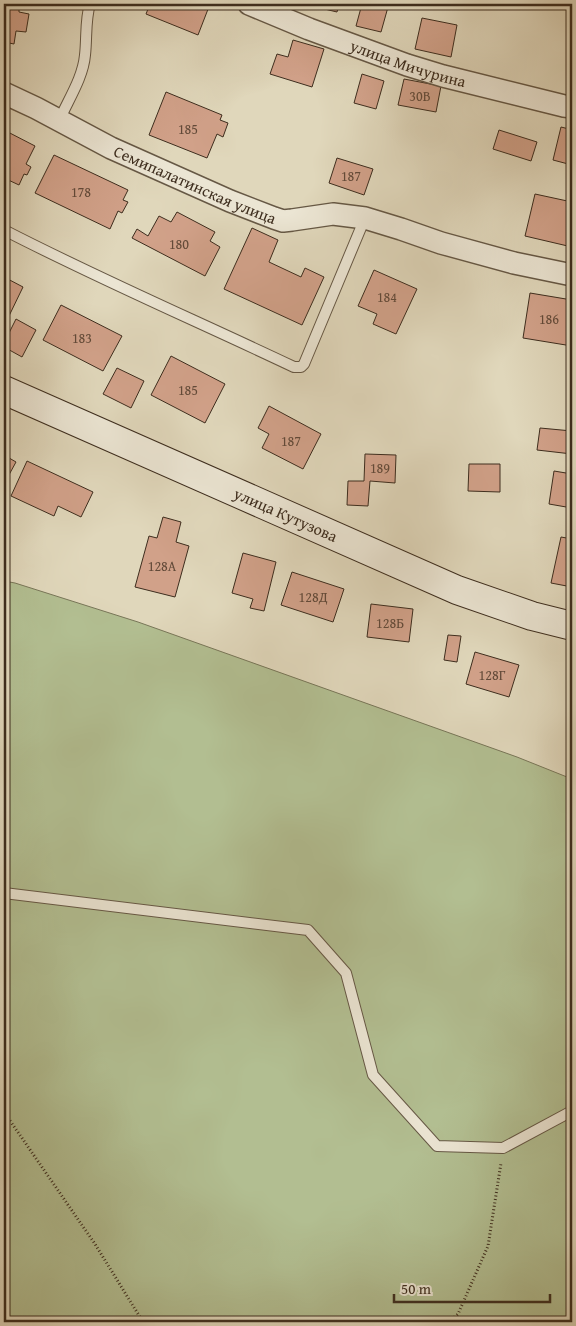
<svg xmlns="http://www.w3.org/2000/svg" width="576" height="1326" viewBox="0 0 576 1326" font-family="'Gentium Book Plus',serif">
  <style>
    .green { fill: #b2be91; stroke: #787658 }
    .building { fill: #d1a189; stroke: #3d2d1e }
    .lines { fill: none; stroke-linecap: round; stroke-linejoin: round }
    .lane-casing { stroke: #665845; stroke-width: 12 }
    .street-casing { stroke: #665845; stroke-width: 24 }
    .secondary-casing { stroke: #3d2d1e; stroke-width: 30 }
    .path { stroke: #3d2d1e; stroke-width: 3; stroke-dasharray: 1 2.5; stroke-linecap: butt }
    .lane { stroke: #ebe5d3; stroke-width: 10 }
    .street { stroke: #ebe5d3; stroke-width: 21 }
    .secondary { stroke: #ebe5d3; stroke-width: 28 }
    .labels { text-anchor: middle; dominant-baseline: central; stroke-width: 4; stroke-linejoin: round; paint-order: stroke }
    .number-label { font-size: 14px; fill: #624a39 }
    .street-label { font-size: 16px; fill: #3d2d1e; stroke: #ebe5d3 }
  </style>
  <rect width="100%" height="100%" fill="#e0d7bb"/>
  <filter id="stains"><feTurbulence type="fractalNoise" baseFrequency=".004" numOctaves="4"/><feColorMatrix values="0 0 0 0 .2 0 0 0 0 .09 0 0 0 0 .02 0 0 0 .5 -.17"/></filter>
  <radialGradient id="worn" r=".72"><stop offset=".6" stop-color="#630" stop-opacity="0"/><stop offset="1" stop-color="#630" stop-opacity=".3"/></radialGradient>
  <path class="green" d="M4,581L15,583L138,622L517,757L572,779V1322H4Z"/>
  <path class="building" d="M150,4H210L198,35L146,14Z
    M312,4H339L337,12L312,6Z
    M362,4H376L388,7L381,32L356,26Z
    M4,5L19,8V12L29,14L26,32L16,31L14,44L4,42Z
    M422,18L457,25L451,57L415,49Z
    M293,40L324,49L312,87L270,74L277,54L288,57Z
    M362,74L384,81L376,109L354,103Z
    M404,79L441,86L436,112L398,105Z
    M166,92L222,115L220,120L228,123L223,137L217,134L207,158L149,135Z
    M561,127L569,129V132L572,133V165L553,160Z
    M4,130L35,146L26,164L31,167L27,175L24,174L19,185L4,178Z
    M499,130L537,142L531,161L493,149Z
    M54,155L128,190L123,200L128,202L122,213L118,211L110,229L35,193Z
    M337,158L373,169L364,195L329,183Z
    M535,194L572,202V247L525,236Z
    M177,212L215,232L210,241L220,247L205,276L132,238L137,229L148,236L159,216L171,222Z
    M252,228L278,240L269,262L301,277L305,268L324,277L302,325L224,289Z
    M374,270L417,289L396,334L373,324L377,314L358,306Z
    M4,277L23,287L8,318L4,316Z
    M530,293L572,300V346L523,338Z
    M61,305L122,336L103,371L43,340Z
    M16,319L36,330L22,357L4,347V343Z
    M171,356L225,384L205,423L151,395Z
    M117,368L144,381L131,408L103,394Z
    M269,406L321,434L303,469L262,448L269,434L258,428Z
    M540,428L572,431V454L537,450Z
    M365,454L396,455L395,483L370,481L368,506L347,505L348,481H364Z
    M4,455L16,462L4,484Z
    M27,461L93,492L81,517L58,506L54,516L11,496Z
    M469,464H500V492L468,491Z
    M554,471L572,474V508L549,504Z
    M163,517L181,522L176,542L189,546L175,597L135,587L149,536L157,538Z
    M561,537L572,539V587L551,583Z
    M243,553L276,562L264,611L250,608L253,599L232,593Z
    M292,572L344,589L333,622L281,605Z
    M371,604L413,609L409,642L367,637Z
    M448,635L461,636L457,662L444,660Z
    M475,652L519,665L509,697L466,684Z"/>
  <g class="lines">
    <defs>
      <path id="lane" d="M59,121C68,100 83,78 85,55C87,38 85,20 90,4
        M4,230C99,279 197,321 294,367H301L304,364L365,218
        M4,893L308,930L346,973L373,1075L437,1146L503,1148L572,1111"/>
      <g id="street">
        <path id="s1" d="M249,4L309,29L407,65L443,76L564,106L572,107"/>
        <path id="s2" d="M4,93L36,108L111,148L230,201L274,218L283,221L292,220L333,214L365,218L401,229L441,243L514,263L572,275"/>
      </g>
      <g id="secondary">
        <path id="s3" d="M4,390L457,590L532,616L572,626"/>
      </g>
    </defs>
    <use href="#lane" class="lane-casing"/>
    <use href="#street" class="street-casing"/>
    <use href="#secondary" class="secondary-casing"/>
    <path class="path" d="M4,1112L95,1244L143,1322
      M449,1322L458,1314L488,1246L501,1163"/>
    <use href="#lane" class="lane"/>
    <use href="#street" class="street"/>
    <use href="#secondary" class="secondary"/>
  </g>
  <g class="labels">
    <g class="number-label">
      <text x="420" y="96">30В</text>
      <text x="188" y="129">185</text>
      <text x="351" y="176">187</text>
      <text x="81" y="192">178</text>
      <text x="179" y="244">180</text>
      <text x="387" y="297">184</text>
      <text x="549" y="319">186</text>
      <text x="82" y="338">183</text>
      <text x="188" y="390">185</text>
      <text x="291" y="441">187</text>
      <text x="380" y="468">189</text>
      <text x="162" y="566">128А</text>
      <text x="313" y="597">128Д</text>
      <text x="390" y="623">128Б</text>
      <text x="492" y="675">128Г</text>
    </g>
    <g class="street-label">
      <text stroke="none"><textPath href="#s1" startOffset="170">улица Мичурина</textPath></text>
      <text stroke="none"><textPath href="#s2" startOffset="212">Семипалатинская улица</textPath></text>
      <text stroke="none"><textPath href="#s3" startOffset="308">улица Кутузова</textPath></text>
    </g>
  </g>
  <rect width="576" height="1326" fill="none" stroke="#e0d7bb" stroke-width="20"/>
  <rect x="5" y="5" width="566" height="1316" fill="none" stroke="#3d2d1e" stroke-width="2.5"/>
  <rect x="10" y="10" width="556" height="1306" fill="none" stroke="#3d2d1e"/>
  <path d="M394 1294v8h156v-8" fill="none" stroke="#3d2d1e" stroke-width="2.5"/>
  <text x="401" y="1294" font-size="15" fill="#3d2d1e" stroke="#ebe5d3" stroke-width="4" paint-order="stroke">50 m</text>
  <rect width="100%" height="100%" filter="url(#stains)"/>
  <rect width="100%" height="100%" fill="url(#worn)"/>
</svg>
